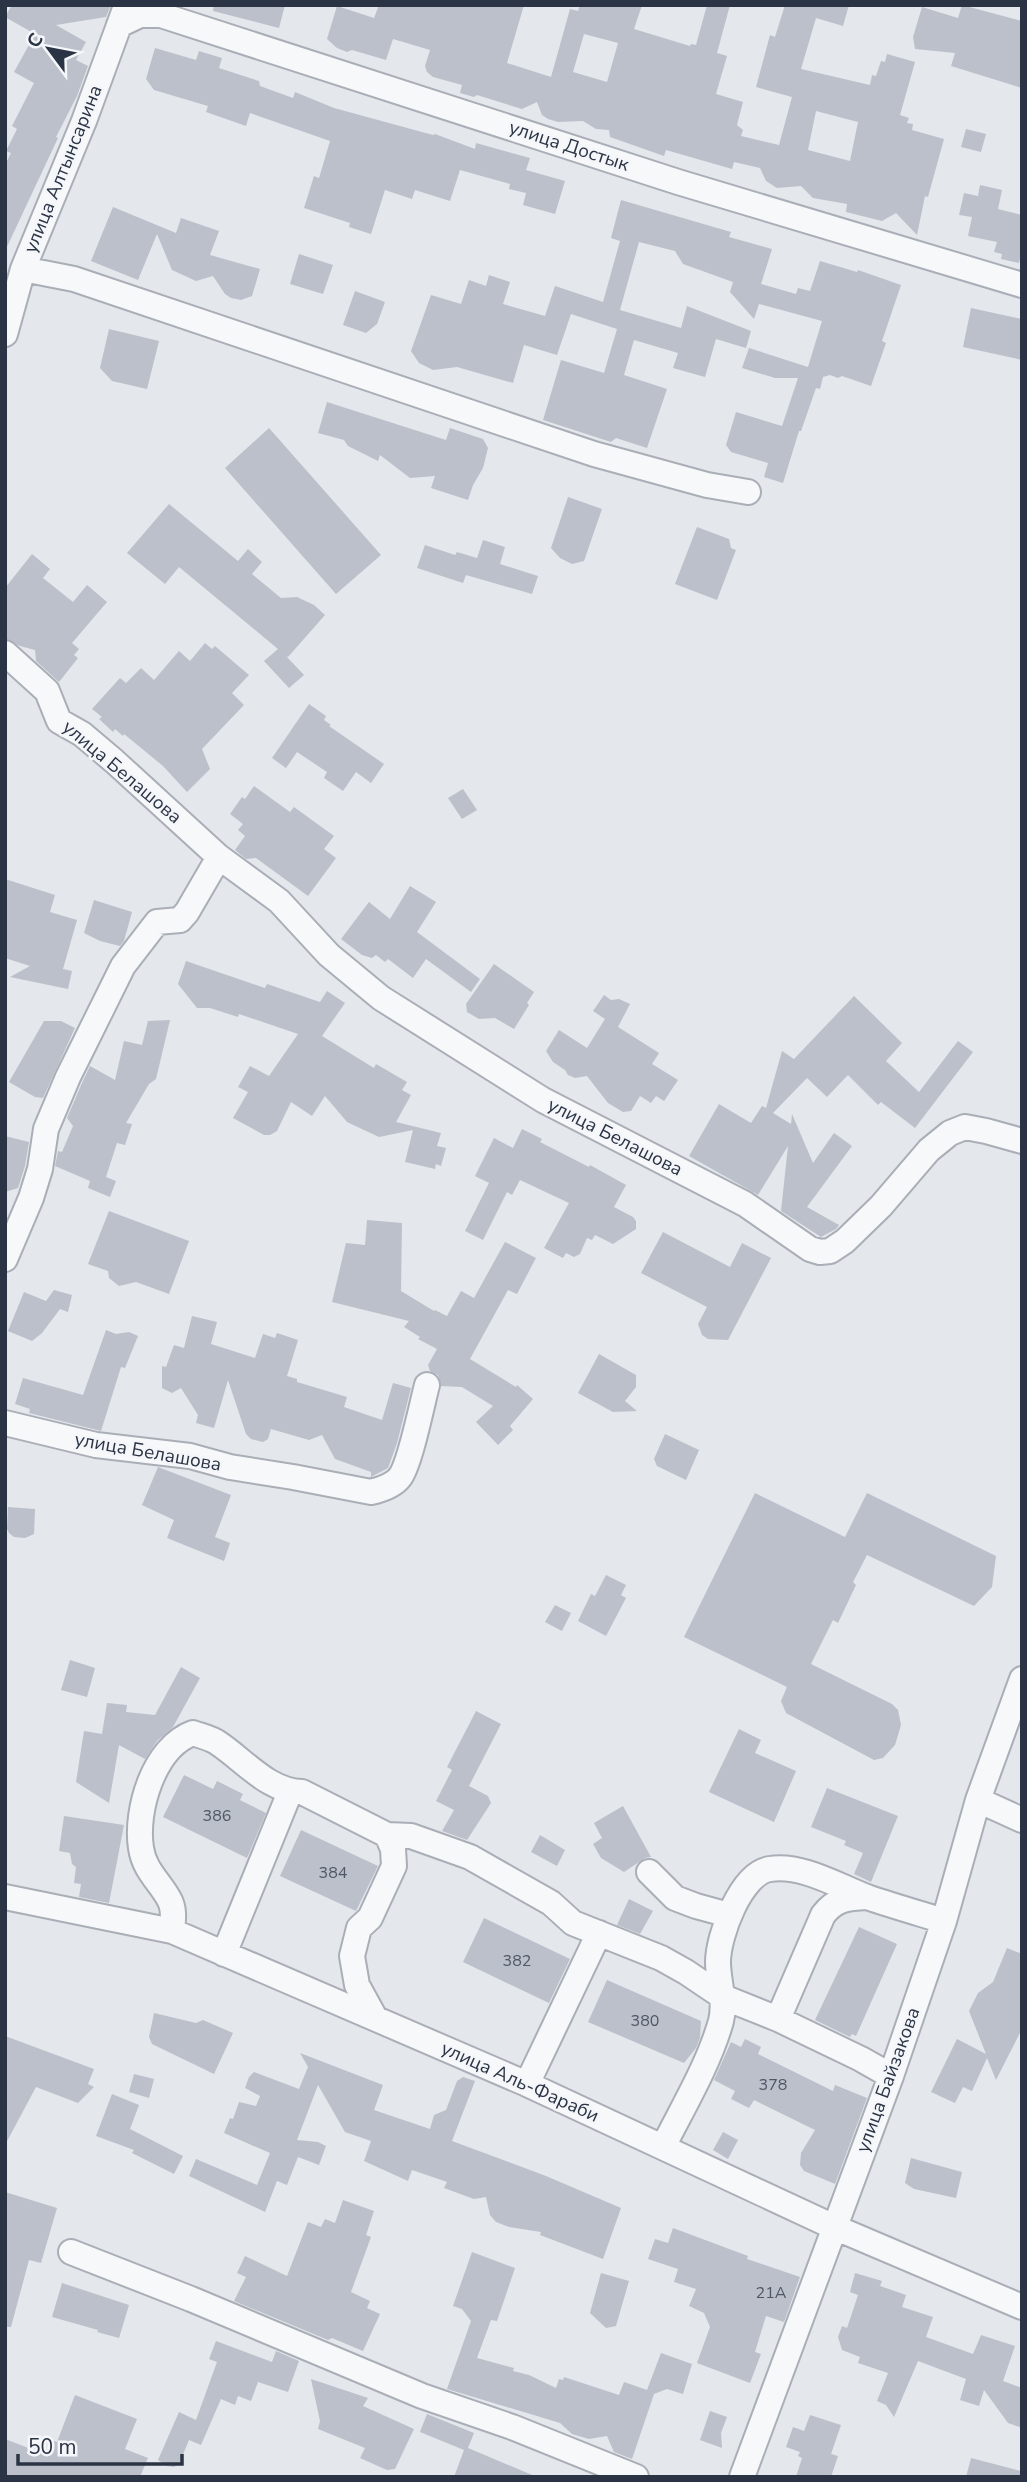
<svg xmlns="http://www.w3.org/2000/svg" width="1027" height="2482" viewBox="0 0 1027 2482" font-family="'Nunito Sans',sans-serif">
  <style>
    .building { fill: #bbc0ca; fill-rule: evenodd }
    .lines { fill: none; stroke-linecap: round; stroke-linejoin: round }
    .street-casing { stroke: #a9aeb7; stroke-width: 28 }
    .street { stroke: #f7f8fa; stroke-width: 24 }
    .labels { text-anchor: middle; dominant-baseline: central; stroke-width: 5; stroke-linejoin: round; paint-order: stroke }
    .number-label { font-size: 16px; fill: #4f5766 }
    .street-label { font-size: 19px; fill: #2b3445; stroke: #f4f6f9 }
  </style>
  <rect width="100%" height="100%" fill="#e4e7ec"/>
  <path class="building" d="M12,5H111L106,17L56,25L86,42L76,60L88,66L77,96L56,137L58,138L5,251V165L11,153L6,151L17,129L12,126L34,83L14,72L35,34L5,17Z
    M214,5H285L279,28L213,11Z
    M379,5H524L507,63L551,77L570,9L578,11L580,5H642L634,29L690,46L691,44L696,45L707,5H730L717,53L727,56L716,94L743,102L737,125L743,130L741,136L779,145L792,97L756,87L770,35L775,37L785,5H849L843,26L816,18L801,69L870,85L872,75L876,76L881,61L885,62L887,54L915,62L900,115L909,118L907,123L913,124L912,130L944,139L928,197L925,196L917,235L896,213L882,221L846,212L847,204L813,198L801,186L777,188L766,181L760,168L734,162L732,169L666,150L664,156L610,137L609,130L596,129L583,121L558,122L548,119L542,115L537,102L522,109L477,95L474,97L460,93L462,85L433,77L427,72L425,66L430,50L393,39L386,60L352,50L347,52L337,48L327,39L337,6L374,18ZM584,34L618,43L607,82L573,72ZM816,111L858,122L850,161L808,150Z
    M962,5L1022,21V88L951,66L955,53L915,49L913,37L922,7L958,18Z
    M155,48L196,60L199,51L222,58L219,68L259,81L260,86L293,98L295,92L334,108L433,135L435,134L475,149L476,143L530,158L526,170L565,181L555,214L523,205L526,193L509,189L510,184L460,170L450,201L415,190L412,199L385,190L371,234L349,227L350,223L304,208L314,176L319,178L330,141L250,113L246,126L206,112L208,106L154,90L146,79Z
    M966,129L986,134L981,152L961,147Z
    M980,185L1002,190L998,209L1022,215V249L1019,263L1001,259L1002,254L994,252L997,242L968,236L972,217L959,215L964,193L978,196Z
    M621,200L731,232L729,237L772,249L761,284L796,294L798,288L810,291L820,261L857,272L858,270L901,285L882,341L886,343L871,386L842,376L838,378L830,375L823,377L820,389L816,388L801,431H799L783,483L764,477L768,463L731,452L726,445L736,412L782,426L798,378H775L742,368L749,348L808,367L822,321L759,304L754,319L730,292L733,282L683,264L675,251L639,242L620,310L681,328L687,306L751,331L746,348L716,339L705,377L673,368L678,353L634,340L624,375L667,389L647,448L616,438L611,442L543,420L561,360L604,373L617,329L571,314L557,355L524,345L513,383L457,367L433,370L419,363L411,351L431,295L461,304L469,280L486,286L489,275L510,282L503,304L545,316L555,286L603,302L620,241L611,238Z
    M113,207L176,233L181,218L219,231L210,255L260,269L252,296L241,300L231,298L225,294L213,276L196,281L172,270L157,234L138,280L91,261Z
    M299,254L333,265L323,294L290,284Z
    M355,291L385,302L377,324L366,333L343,325Z
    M971,308L1022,319V360L963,347Z
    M109,329L159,341L147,389L112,381L100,368Z
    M327,402L446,440L450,428L483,439L488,448L483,468L473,485L468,500L431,488L435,476L410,478L380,455L378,461L348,446L344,440L318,433Z
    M269,428L381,555L336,594L225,468Z
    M568,497L602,509L584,561L572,564L560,558L551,548Z
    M169,504L238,561L248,549L262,562L252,574L281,598L297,597L314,605L325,615L288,657L286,656L304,675L289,688L264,661L278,649L179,567L165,584L127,553Z
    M697,527L729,539L731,548L736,550L717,600L675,584Z
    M483,540L505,547L500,564L538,576L532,594L466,575L463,583L417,568L425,545L455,555L457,552L477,558Z
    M32,554L50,569L43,578L73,602L87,585L107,602L72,643L79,649L74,655L78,658L59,682L36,661L35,650L20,646L5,639V588Z
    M205,643L212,649L215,646L249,675L232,693L244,705L202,749L210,769L187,792L163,766L124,734L123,736L115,729L113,732L99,719L102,717L92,709L120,678L126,683L141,668L154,680L179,651L190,661Z
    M309,704L326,716L324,720L331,725L329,726L384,764L371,783L356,772L343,791L324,778L327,772L297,752L286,768L272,758Z
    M254,786L290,812L294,807L334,836L324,849L336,858L308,896L256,858L246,859L235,850L245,836L238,830L243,824L230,814L242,797L245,799Z
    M463,789L477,810L462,819L448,798Z
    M5,879L55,895L50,912L77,920L63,969L72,971L68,989L10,977L30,966L5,958Z
    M410,886L436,902L417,932L480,979L471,992L426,959L413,978L388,959L385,962L376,955L372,958L362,955L341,939L369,902L390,919Z
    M94,900L132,912L124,941L120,946L100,941L84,933Z
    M186,961L265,988L267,984L320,1002L327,991L345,1003L322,1036L374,1068L376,1064L407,1082L402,1090L411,1095L396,1122L441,1133L437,1146L446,1148L441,1166L436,1164L435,1169L405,1162L413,1130L379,1137L347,1122L325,1096L312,1116L291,1102L277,1131L270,1135H264L233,1118L248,1092L238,1087L250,1066L269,1076L298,1034L239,1014L238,1017L210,1008H197L178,984Z
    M494,964L534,992L527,1003L529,1005L514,1029L495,1018L479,1019L467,1012L466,1004Z
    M604,995L611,1000L619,999L630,1004L618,1027L659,1053L652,1064L678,1080L664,1101L656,1096L651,1103L640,1096L631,1111L623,1112L608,1103L587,1076L575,1078L568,1075L565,1070L553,1062L546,1051L559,1030L587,1048L605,1019L593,1011Z
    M854,996L902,1043L886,1061L919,1092L958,1041L973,1052L915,1128L881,1102L878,1105L848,1075L827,1097L807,1078L773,1113L791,1124L792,1114L813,1163L834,1133L852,1146L807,1207L839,1225L836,1229L821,1237L781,1211L788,1146L758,1195L689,1156L719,1104L751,1123L762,1106L766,1108L782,1051L794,1059Z
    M170,1020L156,1079L149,1084L126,1123L132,1124L125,1145L117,1143L106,1177L116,1181L110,1197L88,1188L90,1181L55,1166L58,1151L62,1152L73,1126L67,1118L82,1083L90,1066L115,1080L124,1041L142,1045L148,1021Z
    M44,1021H61L75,1028L43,1098L35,1097L9,1082Z
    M522,1129L542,1139L540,1142L589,1167L590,1165L626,1185L614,1207L633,1217L636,1221V1229L613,1244L595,1235L592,1240L587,1238L580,1254L574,1257L566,1253L563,1258L544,1248L569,1203L520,1180L512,1195L507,1192L483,1240L465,1231L489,1183L475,1176L494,1138L513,1148Z
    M5,1136L29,1142L25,1166L18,1188L5,1192Z
    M109,1211L189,1241L169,1294L136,1282L119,1286L109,1278L108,1271L88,1264Z
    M367,1220L402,1223L401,1291L434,1311L435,1310L447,1316L461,1291L474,1298L505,1242L536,1258L517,1294L508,1290L470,1359L516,1387L517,1385L533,1399L510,1426L513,1430L498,1445L476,1422L493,1406L462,1387L441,1386L438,1375L430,1371L428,1365L437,1349L418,1339L420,1337L404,1327L409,1321L332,1302L346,1243L365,1245Z
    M663,1232L730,1267L742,1243L771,1258L728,1340L708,1339L702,1335L698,1324L707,1307L641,1273Z
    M54,1290L72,1295L68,1312L60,1309L42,1333L32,1341L8,1331L24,1292L46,1301Z
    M192,1316L217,1322L211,1344L255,1358L263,1334L275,1338L277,1333L298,1340L287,1376L297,1379V1382L347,1397L344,1407L382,1420L393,1383L411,1388L397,1443L388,1468L371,1477V1472L335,1459L322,1435L309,1440L271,1429L268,1439L263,1442L251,1439L246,1434L228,1380L214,1428L196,1423L198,1415L181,1388L172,1393L162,1388V1366L166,1367L174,1345L184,1348Z
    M106,1330L116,1334L129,1332L138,1336L125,1368L121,1367L101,1431L29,1413L30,1409L15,1404L23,1378L83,1395Z
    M599,1354L636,1375V1387L625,1401L637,1411L613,1412L578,1393Z
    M665,1434L699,1450L686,1480L657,1466L654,1459Z
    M158,1467L231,1495L215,1537L230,1543L224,1561L167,1538L174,1520L142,1505Z
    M755,1493L845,1537L867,1493L996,1556L992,1587L974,1606L867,1555L853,1582L856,1585L838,1623L833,1620L811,1664L892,1704L898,1710L901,1725L895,1745L883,1758L874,1760L786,1713L781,1701L787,1687L684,1637Z
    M8,1507L35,1509L34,1534L25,1538L14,1537L9,1533L7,1529Z
    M606,1575L626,1585L621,1595L626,1598L606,1636L578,1621L591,1594L595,1596Z
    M555,1605L571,1613L562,1631L545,1622Z
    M70,1660L95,1668L87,1697L61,1690Z
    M181,1667L200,1678L173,1727L157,1741L145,1759L119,1745L109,1803L76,1782L84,1731L102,1734L107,1703L127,1705L126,1712L155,1715Z
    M476,1711L501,1724L469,1786L488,1796L491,1803L467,1840L442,1831L454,1810L436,1801L452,1770L447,1767Z
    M739,1729L761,1740L755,1753L796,1771L774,1822L709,1792Z
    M184,1775L213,1789L217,1781L243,1794L240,1800L266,1813L247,1858L163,1817Z
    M827,1788L898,1816L871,1882L854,1874L863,1853L844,1845L846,1841L811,1827Z
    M623,1806L651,1857L645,1858L624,1872L601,1858L593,1844L602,1838L594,1823Z
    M64,1816L124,1825L109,1903L79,1897L81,1884L74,1883L76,1867L72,1864L70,1853L59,1851Z
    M301,1830L378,1866L356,1911L280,1876Z
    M540,1835L565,1850L557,1866L531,1852Z
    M629,1899L653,1911L640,1934L617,1925Z
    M484,1918L570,1959L549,2003L463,1962Z
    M859,1927L897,1944L856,2036L852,2034L850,2037L815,2020Z
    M1007,1948L1022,1954V2029L996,2080L987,2058L972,2091L963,2087L955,2103L931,2092L957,2039L986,2054L969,2011L978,1993L993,1982Z
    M607,1980L701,2021L700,2038L696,2048L684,2063L588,2022Z
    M154,2013L196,2023L203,2020L233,2033L214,2074L152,2044L149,2037Z
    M5,2036L94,2069L88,2084L94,2087L78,2103L36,2087L5,2145Z
    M745,2039L761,2047L758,2054L833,2091L835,2085L867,2098L835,2184L804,2171L800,2165L801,2153L815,2130L754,2100L749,2108L731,2099L735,2091L714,2080L731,2042L741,2047Z
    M300,2053L383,2085L374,2110L430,2129L434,2115L446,2110L457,2081L463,2077L475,2081L452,2141L546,2176L621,2208L603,2259L540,2235L541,2232L509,2227L496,2222L490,2215L486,2197L474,2199L444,2188L447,2182L412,2170L408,2181L364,2161L371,2141L345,2132L318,2085L297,2140L318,2142L326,2146L319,2165L298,2157L287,2185L277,2181L265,2212L189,2176L196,2159L257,2185L270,2153L224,2133L230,2118L233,2119L239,2102L256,2106L260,2096L245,2088L249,2077L254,2072L299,2089L308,2067Z
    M134,2074L154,2079L149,2098L129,2092Z
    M112,2094L139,2105L130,2129L183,2156L174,2174L132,2153L134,2150L96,2136Z
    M723,2132L738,2140L728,2159L713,2150Z
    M911,2158L962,2172L956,2198L914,2189L905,2183Z
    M5,2192L57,2208L41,2263L29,2260L11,2327H5Z
    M343,2200L374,2211L366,2235L371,2237L351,2292L370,2301L367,2308L380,2314L363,2351L332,2338L328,2340L234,2301L246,2277L237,2273L245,2256L287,2276L308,2222L321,2227L325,2219L335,2223Z
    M673,2228L748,2256L747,2259L800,2277L784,2322L766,2316L755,2352L761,2354L750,2383L697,2363L710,2327L704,2313L689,2306L696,2289L674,2282L678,2269L648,2259L655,2239L668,2243Z
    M472,2252L515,2268L497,2321L491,2320L477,2358L514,2368L513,2371L529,2375L556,2388L559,2379L563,2380L564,2377L619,2395L624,2382L647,2390L661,2353L692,2364L683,2394L667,2389L654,2394L632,2459L614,2452L607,2436L589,2439L572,2434L560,2423L447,2389L471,2321L462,2309L453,2306Z
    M601,2273L629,2281L616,2326L606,2328L590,2313Z
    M855,2273L882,2281L880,2286L906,2295L902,2307L933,2317L926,2337L973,2354L981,2335L1015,2346L1003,2381L1022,2388V2428L1008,2423L984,2390L979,2406L960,2400L966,2379L918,2361L894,2417L886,2405L877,2401L888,2373L858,2363L860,2357L842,2350L838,2337L842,2326L847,2328L858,2295L850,2292Z
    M62,2283L129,2305L119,2338L97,2332L98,2330L52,2317Z
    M216,2341L272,2362L276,2351L299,2361L288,2392L258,2382L251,2401L238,2396L235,2405L221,2399L201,2445L189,2440L179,2464L174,2467L167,2466L158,2460L179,2412L196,2420L217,2362L209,2359Z
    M311,2379L368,2398L363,2406L414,2429L395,2469L387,2470L360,2458L365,2448L318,2429L320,2421Z
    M75,2395L137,2419L125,2449L148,2458L140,2477H5V2439L49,2456L54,2441L57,2442Z
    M710,2411L727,2417L721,2433L722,2448L700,2440Z
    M427,2414L474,2433L468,2448L537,2477H454L464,2450L420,2432Z
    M810,2415L841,2425L831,2454L838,2456L831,2477H796L802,2458L798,2456L800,2452L786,2447L793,2427L804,2431Z
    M971,2458L1021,2471L1020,2477H966Z"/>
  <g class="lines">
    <defs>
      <path id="street" d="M119,25L140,15H161L678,182L1022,285
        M23,269L74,279L594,454L707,485L748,492
        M5,334L23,269L84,121L125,9
        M5,653L47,691L59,721L82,734L114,761L219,857L279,901L329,955L381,998L543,1100L745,1204L810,1249L820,1252L830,1251L845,1241L881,1206L929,1150L950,1133L965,1127L986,1131L1022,1141
        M5,1259L31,1198L40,1169L46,1129L68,1077L123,966L157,922L180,920L187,912L219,857
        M5,1423L96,1445L190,1456L230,1467L293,1477L371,1492C380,1490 394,1485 400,1477C410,1464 422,1404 427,1385
        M978,1800L1022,1820
        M649,1872L675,1898L696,1906L729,1915
        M5,1897L172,1931L527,2084L834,2227L1022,2307
        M172,1931C173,1921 175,1909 169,1899C160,1882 144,1870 141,1848C135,1810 154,1747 193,1733C201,1736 211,1738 218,1743C245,1761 268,1791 302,1792L387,1835L411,1836L470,1857L551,1903L573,1923L661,1958L686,1972L723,1997L778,2019L861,2059L891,2076
        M224,1954L290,1792
        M374,2016L357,1985L352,1956L359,1928L370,1918L394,1866L393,1849L387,1835
        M778,2019L823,1915C835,1899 847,1898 867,1897
        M527,2084L599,1933
        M663,2147C683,2107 709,2064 721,2021C726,2001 718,1982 718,1962C718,1936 741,1873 770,1869C802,1864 838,1886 867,1897C893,1906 918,1913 944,1921
        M71,2252L191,2299L422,2396L512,2427L636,2477
        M742,2477L891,2076L944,1921L978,1800L1022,1679"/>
    </defs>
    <use href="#street" class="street-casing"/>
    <use href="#street" class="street"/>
  </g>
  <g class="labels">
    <g class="number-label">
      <text x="217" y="1816">386</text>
      <text x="333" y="1873">384</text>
      <text x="517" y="1961">382</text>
      <text x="645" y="2021">380</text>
      <text x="773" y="2085">378</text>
      <text x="771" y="2293">21А</text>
    </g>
    <g class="street-label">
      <text transform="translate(569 146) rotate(18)">улица Достык</text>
      <text transform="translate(63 169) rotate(-68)">улица Алтынсарина</text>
      <text transform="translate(122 772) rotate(40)">улица Белашова</text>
      <text transform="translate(615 1137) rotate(27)">улица Белашова</text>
      <text transform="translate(148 1452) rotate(10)">улица Белашова</text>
      <text transform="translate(888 2080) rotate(-70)">улица Байзакова</text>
      <text transform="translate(520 2082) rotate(24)">улица Аль-Фараби</text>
    </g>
  </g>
  <rect width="1027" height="2482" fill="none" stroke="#2b3445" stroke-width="14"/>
  <g transform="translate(49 49) rotate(302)" stroke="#f4f6f9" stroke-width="5" paint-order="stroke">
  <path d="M0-5L12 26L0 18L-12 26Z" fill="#2b3445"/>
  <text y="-10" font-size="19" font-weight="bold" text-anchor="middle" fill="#2b3445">С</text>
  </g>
  <path d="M18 2454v10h164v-10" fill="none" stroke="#2b3445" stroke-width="3.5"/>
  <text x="28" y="2454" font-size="21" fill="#2b3445" stroke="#f4f6f9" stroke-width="5" paint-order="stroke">50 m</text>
</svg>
